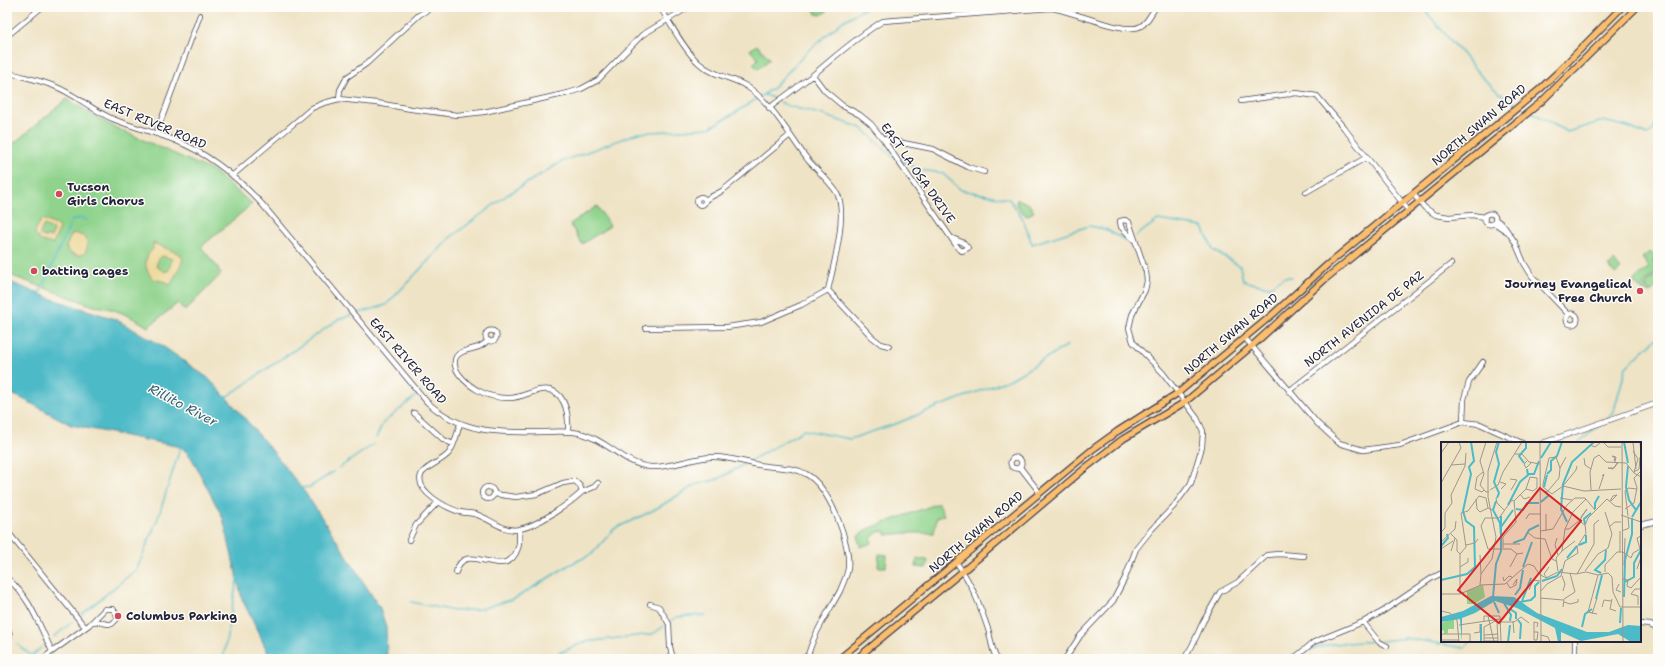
<svg xmlns="http://www.w3.org/2000/svg" width="1665" height="666" viewBox="0 0 1665 666" font-family="'Shantell Sans',sans-serif">
  <style>
    .green { fill: #8fd38c; stroke: #587a64 }
    .sand { fill: #eeda9e; stroke: #887e6c; fill-rule: evenodd }
    .water { fill: #4dbac7; stroke: #386e81 }
    .lines { fill: none; stroke-linecap: round; stroke-linejoin: round }
    .stream { stroke: #4dbac7; stroke-width: 1.5 }
    .minor-casing { stroke: #413f50; stroke-width: 6 }
    .major-casing { stroke: #413f50; stroke-width: 8 }
    .minor { stroke: #fff; stroke-width: 4.5 }
    .major { stroke: #fbbe6e; stroke-width: 5.5 }
    .poi-dot { fill: #d1495b; stroke: #fdfcf7; stroke-width: 1.5 }
    .labels { text-anchor: middle; dominant-baseline: central; stroke-width: 3; stroke-linejoin: round; paint-order: stroke }
    .street-label { font-size: 12px; fill: #22223b; stroke: #fdfcf7 }
    .poi-label { font-size: 12px; font-weight: bold; fill: #22223b; stroke: #fdfcf7; text-anchor: start }
    .water-label { font-size: 13px; font-style: italic; fill: #335f73; stroke: #fdfcf7 }
    .inset-river { fill: none; stroke: #4dbac7; stroke-width: 2 }
    .inset-road { fill: none; stroke: #9d968e; stroke-width: 1 }
    .view { fill: #d62828; fill-opacity: 0.15; stroke: #d62828; stroke-width: 2 }
    .inset-edge { fill: none; stroke: #22223b; stroke-width: 2 }
  </style>
  <rect width="100%" height="100%" fill="#fdfcf7"/>
  <filter id="ink" filterUnits="userSpaceOnUse"><feTurbulence type="fractalNoise" baseFrequency=".025" numOctaves="2"/><feDisplacementMap in="SourceGraphic" scale="8" xChannelSelector="R" yChannelSelector="G"/><feConvolveMatrix kernelMatrix="1 2 1 2 8 2 1 2 1" color-interpolation-filters="sRGB"/></filter>
  <filter id="wash" filterUnits="userSpaceOnUse"><feTurbulence type="fractalNoise" baseFrequency=".012" numOctaves="4" result="noise"/><feDisplacementMap in="SourceGraphic" scale="16" xChannelSelector="R" yChannelSelector="G"/><feGaussianBlur stdDeviation="0.9" result="paint"/><feColorMatrix in="noise" values="0 0 0 0 0 0 0 0 0 0 0 0 0 0 0 0 0 1.4 0 .05"/><feComposite in="paint" operator="in"/></filter>
  <g filter="url(#wash)">
    <rect width="100%" height="100%" fill="#efe3c5"/>
    <path class="green" d="M813,7H827L828,9L826,12L821,15L816,14Z
      M757,45L770,59L758,69L753,64L758,59L750,50Z
      M67,99L112,126L213,171L252,204L201,247L219,269L218,270L221,274L185,311L178,303L148,327C131,316 115,308 94,306L7,274V149Z
      M1018,199L1029,204L1034,212L1026,216L1017,206L1016,202Z
      M597,206L610,226L582,244L570,224Z
      M1650,252L1656,257L1653,260L1656,273L1643,285L1650,293L1642,291L1634,282L1635,279L1649,267L1642,258Z
      M1614,261L1621,269L1615,274L1609,266Z
      M1657,274L1658,285L1651,292L1645,285Z
      M939,503L944,515L937,517L934,533H906L886,535V531L878,532L871,538L872,543L860,547L858,536L868,529Z
      M879,554L887,555L886,567H878Z
      M917,559L928,560L926,568L916,567Z"/>
    <path class="sand" d="M42,219L58,226L59,230L53,244L41,241L35,234L36,229ZM44,225L53,229L54,231L51,237H45L40,235V233Z
      M75,233L85,237C94,254 75,263 66,247L71,235Z
      M153,243L180,254L183,260L170,286L167,282L153,279C144,269 143,258 153,249ZM163,256L172,259L169,270L165,272L156,266L159,258Z"/>
    <path class="water" d="M7,281L52,299L115,319L161,345L208,378L236,408L276,455L306,494L334,536L380,608L386,627L387,659H271L242,599L223,518L191,457L181,447L71,425L23,399L7,392Z"/>
    <g class="lines">
      <path class="stream" d="M1332,7L1336,8L1340,7
        M1422,7L1482,77L1498,92L1518,104
        M764,94L777,100
        M780,102L788,106L820,114L862,128L893,157
        M1532,112L1567,132L1603,121L1628,127L1647,135L1653,130L1658,118
        M900,160L920,170L942,173L961,190L1009,199L1022,217L1032,244L1089,226L1105,229L1125,240L1130,238
        M1136,236L1158,220L1203,227L1213,250L1240,266L1243,281L1269,287L1284,277H1292
        M39,295L72,220L81,218L87,220
        M356,314L386,305L451,237L507,195L563,161L638,133L709,128L735,113L772,89L808,51L843,21L867,7
        M422,391L432,383
        M225,398L339,319L352,315
        M1607,419L1613,414L1626,367L1658,337
        M376,438L383,423L416,396
        M1578,443L1600,425
        M750,461L804,430L850,439L898,423L927,411L1011,379L1068,345
        M339,468L374,444
        M299,488L310,487L333,472
        M411,602L454,611L481,609L516,598L569,565L592,554L614,529L654,510L695,485L718,479L745,464
        M82,614L137,569L158,518L181,445
        M670,622L676,617L706,615
        M54,637L72,622
        M1381,641L1406,638L1464,648L1470,641
        M17,644L32,656
        M45,645V644
        M1306,651L1332,644L1377,641
        M28,659L41,648
        M223,659L238,574
        M546,659L584,642L653,634L667,624
        M1285,659L1295,655"/>
    </g>
  </g>
  <g filter="url(#ink)">
    <g class="lines">
      <defs>
        <path id="minor" d="M660,7C670,23 686,53 700,64C713,76 732,77 746,86C772,102 790,137 808,160C815,168 835,187 838,195C847,216 833,268 828,290L872,337L881,344L889,346
          M7,36L42,7
          M7,72C23,77 39,80 54,86C75,94 92,110 113,119C132,127 154,132 174,140C208,153 237,177 262,204L427,402C461,433 497,433 541,432C555,432 570,430 583,434C608,441 625,465 651,467C671,468 691,458 711,457C727,456 743,462 759,465C774,468 792,466 806,474C829,486 851,543 848,568C847,576 843,583 840,591C828,613 813,634 807,659
          M813,75L825,91L843,106L860,115L871,124L883,139L958,248L962,251L968,248L964,243L952,238
          M339,99L340,90L347,77L366,64L419,15L433,7
          M1241,101L1296,93L1317,96L1344,128L1408,210
          M769,108C784,97 799,86 814,74C837,55 858,36 883,21L1051,8C1070,10 1126,36 1141,26C1148,22 1151,13 1156,7
          M156,134L200,15
          M883,139L933,149L968,167L984,172
          M233,175L312,108L324,103L339,99L377,103L411,109L457,115L484,112L568,93L581,89L598,80L642,35L689,7
          M1306,192L1367,157
          M1413,194L1425,208L1436,215L1449,217L1472,215L1485,217
          M697 201a4 4 0 1 1 8 0a4 4 0 1 1-8 0Z
          M705,200L722,191L790,135
          M1484.5 219a5.5 5.5 0 1 1 11 0a5.5 5.5 0 1 1-11 0Z
          M1495,219L1503,225L1515,242L1524,263L1532,276L1569,315
          M1494,223L1506,231
          M1566.5 319a5.5 5.5 0 1 1 11 0a5.5 5.5 0 1 1-11 0Z
          M646,328L727,327L761,322L801,305L828,290
          M485.5 336a5.5 5.5 0 1 1 11 0a5.5 5.5 0 1 1-11 0Z
          M1245,338L1317,423L1339,443L1363,450L1400,445L1463,422L1480,424L1522,443
          M488,340C479,352 462,347 456,357C453,363 456,370 459,374C471,390 491,399 510,398C520,398 530,392 540,390C565,386 569,414 568,431
          M1289,391L1451,264
          M414,413L444,440L453,444
          M1463,422L1464,399L1469,382L1483,362
          M460,424C457,433 455,445 449,453C443,461 424,467 421,475C415,492 447,508 460,512C465,513 470,513 475,514C490,518 503,533 520,529C537,526 569,504 582,492L580,486L575,481L563,483L537,494L516,497L494,494
          M1543,443L1658,403
          M1010.5 463a5.5 5.5 0 1 1 11 0a5.5 5.5 0 1 1-11 0Z
          M1020,467L1040,493
          M482 493a6 6 0 1 1 12 0a6 6 0 1 1-12 0Z
          M582,492L594,487L598,483
          M1640,525L1658,521
          M7,531L85,627
          M409,540L416,525L438,502
          M956,562C972,583 981,608 989,632C991,641 992,651 997,659
          M456,572C465,537 506,585 518,548C520,543 519,535 519,530
          M7,578C30,597 39,625 52,651
          M650,604L659,607L669,624L670,647L673,659
          M1363,622L1379,642L1387,646
          M1640,624L1650,625L1658,629
          M7,626L10,635L7,642
          M42,659L89,625L105,609H113L117,615V619L112,624C104,625 100,620 92,622
          M1065,659L1080,636L1113,601L1125,578L1136,549L1151,530L1174,506L1191,483L1202,447L1203,431L1197,418L1163,373L1133,342L1129,328L1132,315L1145,290L1147,281L1146,272L1129,222L1125,220L1120,221L1121,227L1135,241
          M1184,659L1192,646L1203,622L1220,592L1238,582L1267,555L1279,554L1304,556
          M1293,659L1314,642L1363,622L1382,612L1432,578L1442,573
          M1573,659L1575,651V641"/>
        <path id="major" d="M807,657L809,659
          M839,659L1093,449L1118,431L1178,393L1272,315L1327,265L1540,89L1557,73L1622,7
          M856,659L963,571L1084,469L1123,439L1185,402L1252,346L1324,280L1541,102L1637,7"/>
      </defs>
      <use href="#minor" class="minor-casing"/>
      <use href="#major" class="major-casing"/>
      <use href="#minor" class="minor"/>
      <use href="#major" class="major"/>
    </g>
  </g>
  <g class="poi-dot">
    <circle cx="59" cy="194" r="4"/>
    <circle cx="34" cy="271" r="4"/>
    <circle cx="1640" cy="291" r="4"/>
    <circle cx="118" cy="616" r="4"/>
  </g>
  <g class="labels">
    <g class="street-label">
      <text transform="translate(155 124) rotate(23)">EAST RIVER ROAD</text>
      <text transform="translate(1479 125) rotate(-40)">NORTH SWAN ROAD</text>
      <text transform="translate(918 173) rotate(55)">EAST LA OSA DRIVE</text>
      <text transform="translate(1364 319) rotate(-38)">NORTH AVENIDA DE PAZ</text>
      <text transform="translate(1231 334) rotate(-40)">NORTH SWAN ROAD</text>
      <text transform="translate(408 361) rotate(49)">EAST RIVER ROAD</text>
      <text transform="translate(976 532) rotate(-40)">NORTH SWAN ROAD</text>
    </g>
    <g class="poi-label">
      <text x="67" y="187">Tucson<tspan x="67" dy="14">Girls Chorus</tspan></text>
      <text x="42" y="271">batting cages</text>
      <text x="1632" y="284" text-anchor="end">Journey Evangelical<tspan x="1632" dy="14">Free Church</tspan></text>
      <text x="126" y="616">Columbus Parking</text>
    </g>
    <g class="water-label">
      <text transform="translate(183 405) rotate(28)">Rillito River</text>
    </g>
  </g>
  <g transform="translate(1441 442)">
    <rect width="200" height="200" fill="#efe3c5"/>
    <path d="M42,143L44,155L33,162H26V149ZM13,177V187H7V191L3,192V189L0,188V181Z" fill="#8fd38c"/>
    <path d="M50,154L73,155L96,171L146,190H168L187,183L200,184V200H190L177,192L140,199L120,190V200H117L114,186L76,166L54,159L34,171L21,176V200L19,177L0,180V175L22,169Z" fill="#4dbac7"/>
    <path class="inset-river" d="M183,0L187,21M100,16L110,0M83,21L78,14L85,6V0M187,24L185,45L188,58L195,68M87,32H93L98,19M106,32L110,28V19L116,14L121,0M103,45L106,33M56,56L58,51L53,40L58,22L55,10L58,0M55,59L52,68L59,81L60,94M100,60L107,54L105,49M67,63L79,40L87,33L86,27M75,67L82,68L86,61H98M154,67V61L158,54M191,75L200,60V49M126,80L120,67L122,42L131,20L153,0M144,82L143,77L150,71M60,85L72,68M72,101L83,97L88,88L98,83M138,103L145,100V93M0,104L7,96L6,92M126,116L136,104M82,125L91,100M160,131L154,128L164,118L165,108M0,138L26,132L34,125L33,85L25,79L22,69L30,32L28,25L33,19L30,0M101,139L116,134L121,127M184,140L193,135V121L200,108M74,153L79,146L82,128M52,155L55,122L60,109V74M183,155L184,118L191,92V76M155,157L161,133M81,159L90,136M53,160L58,171M79,160L90,158L94,154V144L98,140M63,161L70,173L69,179M69,167L75,171V177M77,178L80,182L79,197M179,181L180,166M40,182V200M141,185L144,172L151,167M67,200L69,183"/>
    <path class="inset-road" d="M45,0L39,19L43,32L39,43L45,50H48M99,0L100,200M162,0L167,5H180M181,0L182,200M192,0L195,27M199,0L200,12M149,3L154,5L160,0M192,9L197,17L193,30M0,11L8,0M74,12H81L88,20L99,22M143,16L144,23L150,27M86,19L83,22L85,26L90,21M173,19L174,16L171,14L175,15L174,20M165,20L185,21L193,31L200,35M176,21L173,26H167L172,27L177,21M10,23L24,22M42,30L36,35L34,47L41,50L43,48M193,30L198,27L199,15M69,37L76,38L70,48M59,40L65,42L60,47M0,41L20,6L18,0M102,42V45L111,52L122,44L143,49L180,47M102,42L108,16L115,15L119,26M122,44L135,28L136,24M158,47L163,32L161,34M49,48L57,43L62,30L81,0M150,48L149,30L153,16L158,13L165,20M107,49L118,36L119,26L125,15M79,52L83,57L89,55M55,56L56,61L63,68M119,56L131,58M35,57L36,67L39,70L47,66M166,57L174,64L180,65M73,59L85,47L92,49L96,46V36L89,35L85,47M169,59L172,54L176,53L170,59M184,67L193,61L196,46L193,36L200,29M180,73L200,80M187,74L184,49L187,46L196,47M140,76L146,67L140,75V80L141,81L144,83M85,77L88,72H100M168,85L174,80H180M124,87H128L140,77M99,89L112,87L126,63L134,56H144L154,68M105,89V72M181,89L188,86L187,75M0,90L4,86V71L11,61L10,53L24,24L25,11M86,90L94,96L104,97L111,117L115,119M10,92L16,98V109L19,112M116,96L114,103L117,113M0,100L14,87L15,79M62,102H79M25,103L34,101L37,97M62,106V95L75,80L73,59L71,58L58,76H44L40,84L47,107H70L76,112L82,111M0,107L12,99M10,109L14,96M121,109L134,99M179,110V89M39,113L40,132M190,116L192,111L199,107L196,96L200,94M183,123L184,96M19,125L27,120V116M69,125L76,112M196,127L200,115M117,129L115,116L121,109L124,87L132,70L145,57M144,129L157,112L167,106L171,92L164,70M164,130V123L176,110H182L190,116M136,132L153,102V82L158,78M121,134L124,142L122,149M62,135L63,139L68,134L71,135M106,136L103,132L108,125M181,137L187,138L186,144L190,146L200,135M66,141L69,146L75,143L76,137L72,143M178,142L175,148L180,150M39,143L40,132L51,117L55,95L47,55V29L56,0M88,148L92,138L99,139M100,149L106,142L120,134L124,119L137,111L136,105L145,91L144,83L147,76L166,57M0,152H19L40,143L64,142L87,122L93,124L98,132L105,136L117,130L135,132L145,130L157,133L167,131L171,135L172,150L179,165H200M19,152V112L25,105L20,71L27,69L38,54L45,56L47,66L51,68M99,156L122,158M171,157L169,167L175,169M123,160L129,162L137,160V157M197,163V154L190,152L194,147H200M122,165L123,157L134,150L129,131M161,165L163,158L170,159M0,169L9,171L16,178L18,200M151,172L156,156M156,172L147,170L157,133M47,174L53,200M59,174L60,200M43,179V174H59M72,179L73,191M59,180H73L80,175L88,181M18,183L59,177M93,190H97L96,198H93V180L97,181L96,185M33,191L39,190V182M0,192H29V200M43,193L57,192M100,193L107,195L109,200M43,196H57M0,198H18M43,199V185L54,179L56,180L57,199M43,199H57"/>
    <path class="view" d="M99,46L140,79L58,181L17,148Z"/>
    <rect width="200" height="200" class="inset-edge"/>
  </g>
  <rect width="1665" height="666" fill="none" stroke="#fdfcf7" stroke-width="24"/>
</svg>
